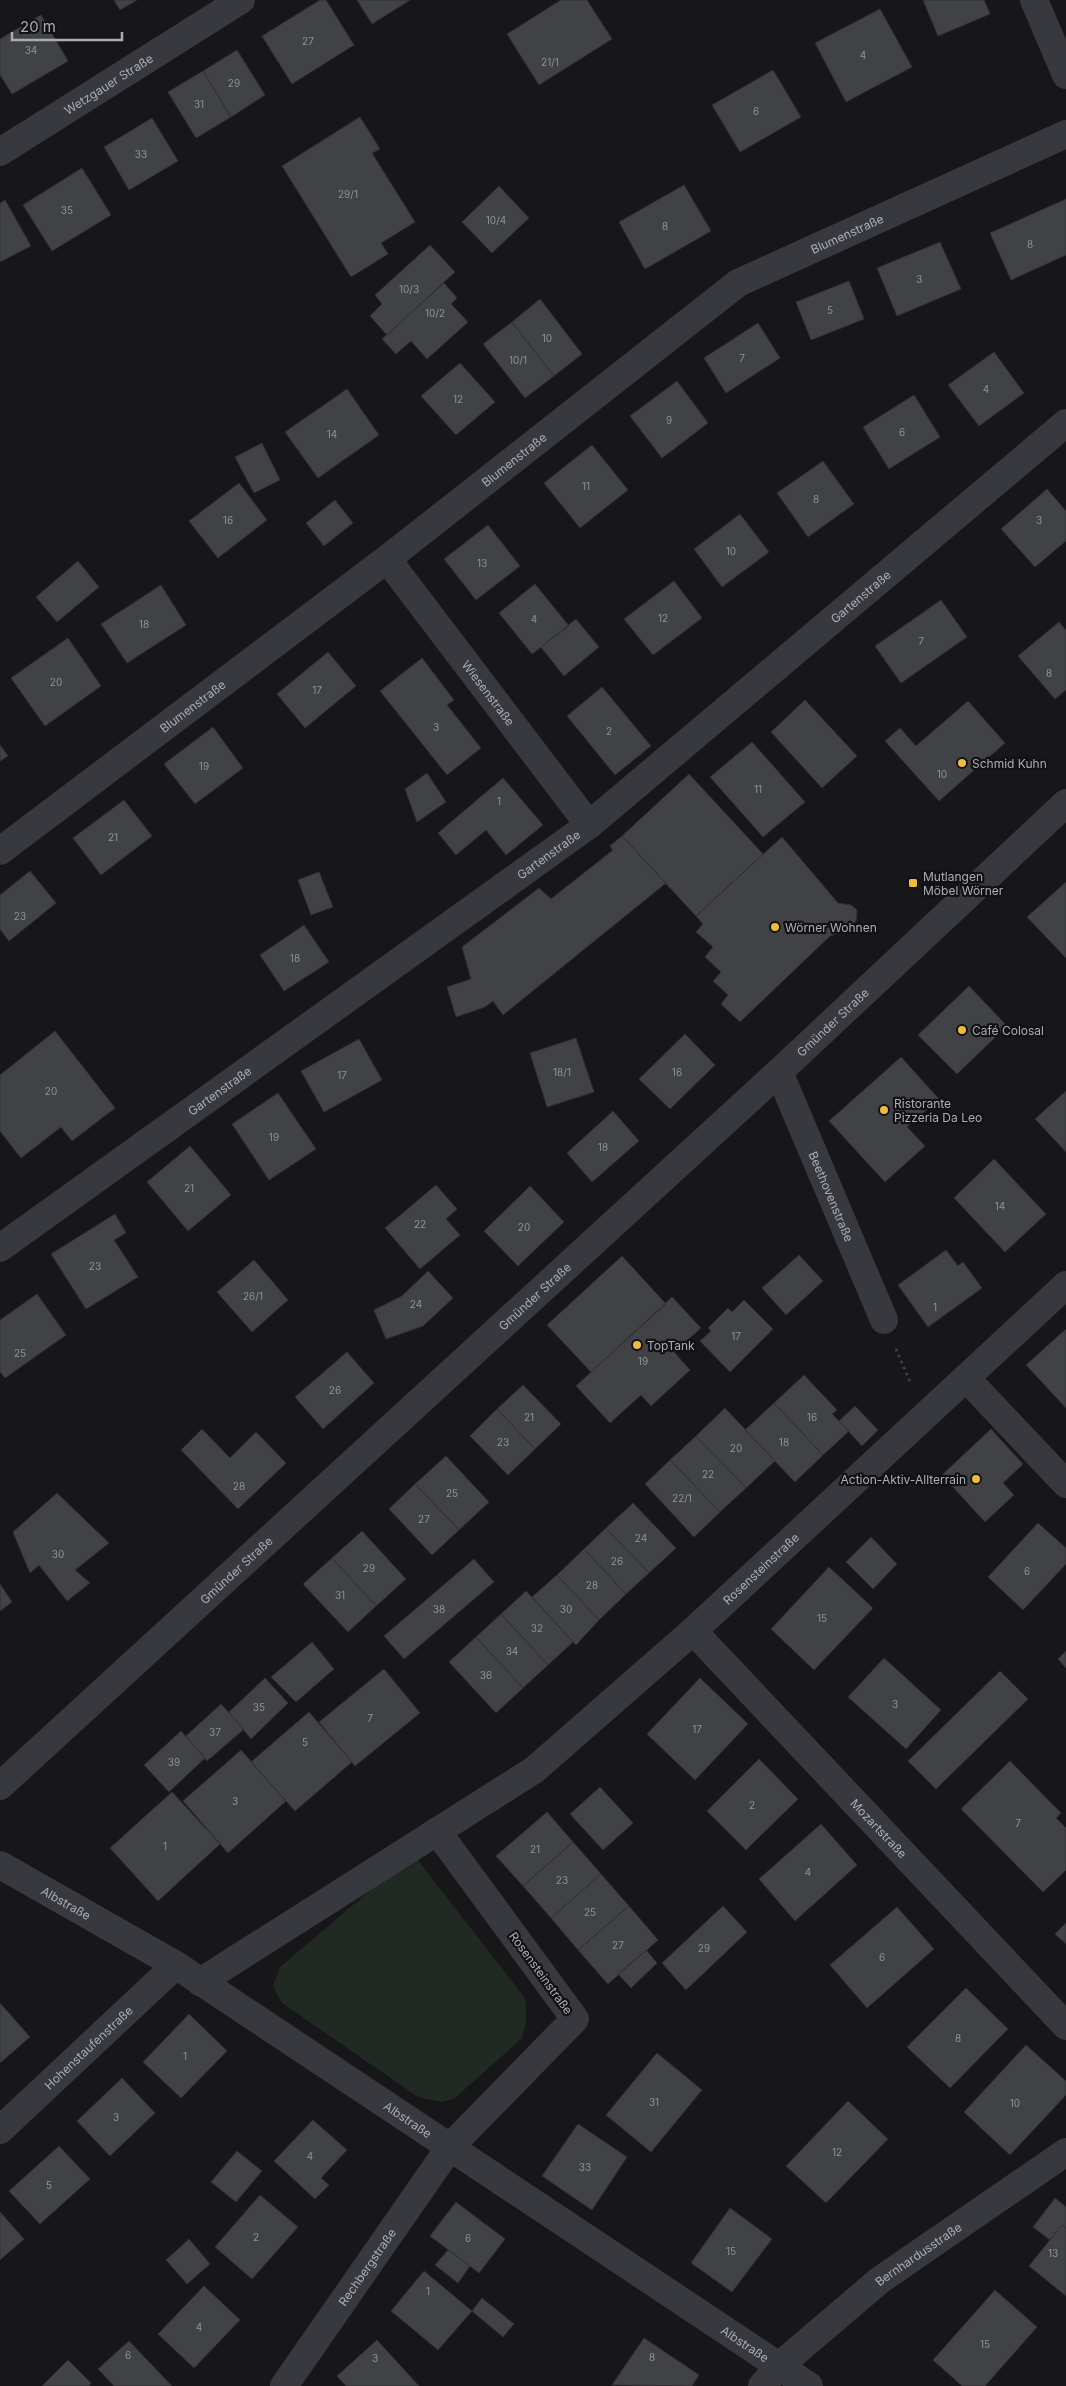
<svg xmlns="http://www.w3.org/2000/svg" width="1066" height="2386" viewBox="0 0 1066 2386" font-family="Inter,sans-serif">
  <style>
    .green { fill: #212923 }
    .building { fill: #414246; stroke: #313135 }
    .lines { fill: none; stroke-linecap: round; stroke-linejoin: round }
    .path { stroke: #3e4045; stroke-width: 3; stroke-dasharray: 2.5 4; stroke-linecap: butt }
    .minor { stroke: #38393e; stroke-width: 28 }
    .poi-dot { fill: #edbc3b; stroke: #121214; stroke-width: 2 }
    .labels { text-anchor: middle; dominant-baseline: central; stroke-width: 4.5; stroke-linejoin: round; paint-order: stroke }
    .number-label { font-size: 10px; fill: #90929c }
    .street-label { font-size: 12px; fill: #aaadb9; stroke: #121214 }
    .poi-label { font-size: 12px; fill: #aaadb9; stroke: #121214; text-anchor: start }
  </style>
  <rect width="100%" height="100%" fill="#171719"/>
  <path class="green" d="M413,1854L525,1998C527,2014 527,2025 521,2039L454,2099L441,2102L418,2097L282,2003L273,1986L280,1967Z"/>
  <path class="building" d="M114,0H137L120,10Z
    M320,0H326L354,45L292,84L262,36Z
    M357,0H410L372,24Z
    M561,0H587L612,39L539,85L507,34Z
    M923,0H984L990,14L938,36Z
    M880,9L912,67L846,102L815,43Z
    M41,15L68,61L12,94L0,75V39Z
    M237,50L265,95L231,117L203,71Z
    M773,70L801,117L740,152L712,105Z
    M203,71L231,117L196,138L168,92Z
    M360,117L380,149L372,153L415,222L381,243L388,254L351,277L282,166Z
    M152,118L178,161L129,190L104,147Z
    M82,168L111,215L52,251L23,205Z
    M684,185L711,231L645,269L619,222Z
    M499,186L529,218L492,253L462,222Z
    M1066,199V255L1011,280L990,233Z
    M5,200L31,246L0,262V203Z
    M940,242L961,289L897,316L877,268Z
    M430,245L455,272L387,335L370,316L382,304L375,295Z
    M849,281L864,319L811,340L796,302Z
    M444,283L457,298L451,304L468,322L427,359L411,341L396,354L382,339Z
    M540,299L582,354L554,376L512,322Z
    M512,322L554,376L525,398L483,344Z
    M758,323L780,358L726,393L704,358Z
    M994,352L1024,393L979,426L948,385Z
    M460,363L495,402L456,435L421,396Z
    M677,381L708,423L662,458L630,416Z
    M347,389L379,435L318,478L285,432Z
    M914,395L940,437L889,469L863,427Z
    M262,443L280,480L254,493L235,457Z
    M592,445L628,490L580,528L544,483Z
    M823,461L854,504L808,537L777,493Z
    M239,483L267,520L218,558L189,521Z
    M1047,489L1066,511V541L1035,567L1001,529Z
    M335,500L353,523L324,546L306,523Z
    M740,514L769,552L722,587L694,549Z
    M488,525L520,566L476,600L444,559Z
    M78,561L99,587L57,622L36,597Z
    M674,581L702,618L653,655L624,619Z
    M535,584L569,626L532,654L499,613Z
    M161,585L186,625L127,663L101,624Z
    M941,600L967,637L901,683L875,646Z
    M576,619L599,647L564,676L541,647Z
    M1059,622L1066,630V690L1055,699L1018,656Z
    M68,638L101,686L45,726L11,678Z
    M328,652L356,686L305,728L277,694Z
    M422,658L454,700L447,705L481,748L447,775L380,691Z
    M602,687L651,746L615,775L567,716Z
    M805,700L857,756L822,788L771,732Z
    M968,701L1005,743L939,801L885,741L900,728L916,746Z
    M213,727L243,768L195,804L164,764Z
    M752,742L805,802L763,837L710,777Z
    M0,745L8,756L0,761Z
    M427,773L446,802L417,822L405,789Z
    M689,774L763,854L696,916L622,836Z
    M503,778L543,825L506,855L486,830L456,855L438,833Z
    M124,800L152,836L101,875L73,838Z
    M622,836L666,883L503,1015L493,1001L485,1007L456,1017L447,987L471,979L462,947L539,888L551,899L613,850L610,846Z
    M782,837L838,903L851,905L857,910L856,921L846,930L830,936L740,1022L721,1004L728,995L713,981L721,972L705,957L713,947L696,932L703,924L696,916Z
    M30,871L56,903L9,941L0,929V895Z
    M319,872L333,907L311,915L298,880Z
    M1066,882V958L1027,917Z
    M304,925L329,962L284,991L260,955Z
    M969,986L1007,1026L957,1074L918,1035Z
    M55,1031L115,1108L72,1141L61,1127L21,1158L0,1131V1075Z
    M685,1034L715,1065L670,1109L639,1079Z
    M576,1038L594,1092L547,1107L530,1053Z
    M359,1039L382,1080L324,1112L301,1071Z
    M901,1057L939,1099L907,1127L925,1146L885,1182L829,1121Z
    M1066,1091V1152L1035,1119Z
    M278,1093L316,1149L269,1180L232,1124Z
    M613,1111L639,1141L592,1182L567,1153Z
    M190,1146L231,1195L188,1231L147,1182Z
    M994,1159L1046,1214L1005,1252L954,1198Z
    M436,1185L457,1209L446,1219L460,1235L420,1269L385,1228Z
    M530,1186L564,1222L518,1266L484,1231Z
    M115,1214L126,1233L114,1240L138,1277L86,1309L51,1254Z
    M946,1250L958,1266L963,1262L982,1288L928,1327L898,1285Z
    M799,1255L823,1281L786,1315L762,1288Z
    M622,1256L666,1304L591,1372L547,1325Z
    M254,1260L288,1300L252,1332L217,1292Z
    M428,1271L453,1298L423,1326L386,1339L374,1310L402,1296Z
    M37,1294L66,1335L5,1378L0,1372V1320Z
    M672,1297L701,1328L674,1352L690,1370L651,1406L641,1395L610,1423L576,1386Z
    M744,1300L773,1329L730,1372L700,1341L711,1331L708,1328L728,1308L732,1312Z
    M1066,1329V1408L1026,1365Z
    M347,1352L374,1383L323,1429L295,1397Z
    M804,1375L837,1410L832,1414L849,1431L823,1455L774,1403Z
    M523,1385L561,1424L535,1449L497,1409Z
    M774,1403L823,1455L795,1482L745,1430Z
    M855,1406L878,1430L862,1446L839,1421Z
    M725,1408L775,1461L746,1488L696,1436Z
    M497,1409L535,1449L508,1475L470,1436Z
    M202,1429L230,1458L256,1432L286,1463L238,1509L181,1450Z
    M991,1429L1023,1464L1003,1483L1014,1495L985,1522L942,1475Z
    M696,1436L746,1488L720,1512L670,1460Z
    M446,1456L489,1502L459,1530L415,1484Z
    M670,1460L720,1512L694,1537L645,1484Z
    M415,1484L459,1530L432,1555L389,1509Z
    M57,1493L109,1543L75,1570L90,1583L67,1601L39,1565L30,1573L13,1532Z
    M633,1503L676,1548L649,1573L606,1528Z
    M1038,1523L1066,1548V1564L1023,1610L988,1577Z
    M606,1528L649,1573L626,1594L584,1549Z
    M362,1531L406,1579L376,1606L332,1558Z
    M871,1537L897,1564L873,1589L846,1562Z
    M584,1549L626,1594L599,1620L557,1575Z
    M332,1558L376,1606L348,1632L303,1584Z
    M474,1559L494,1582L404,1659L384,1636Z
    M829,1567L873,1608L814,1670L771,1629Z
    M557,1575L599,1620L576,1645L532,1597Z
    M0,1584L12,1602L0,1611Z
    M526,1591L573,1642L548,1665L501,1614Z
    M501,1614L548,1665L523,1688L476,1637Z
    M476,1637L523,1688L496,1713L449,1662Z
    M312,1642L334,1669L296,1702L271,1677Z
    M1066,1651V1668L1058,1659Z
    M884,1658L941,1710L906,1749L848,1697Z
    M384,1669L420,1713L355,1766L319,1722Z
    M1000,1671L1028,1699L936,1789L908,1761Z
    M265,1678L288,1703L251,1739L229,1712Z
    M700,1678L748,1724L695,1780L647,1734Z
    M221,1704L244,1729L207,1761L186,1736Z
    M309,1712L352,1762L295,1811L251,1762Z
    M181,1731L205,1758L169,1792L144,1765Z
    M241,1750L286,1801L228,1853L183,1801Z
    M759,1759L798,1799L746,1850L707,1811Z
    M1010,1761L1061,1813L1056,1818L1066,1828V1870L1043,1892L961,1809Z
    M600,1787L633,1823L603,1850L570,1814Z
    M172,1792L220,1844L158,1901L110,1848Z
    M547,1812L573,1842L523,1886L496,1856Z
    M821,1824L857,1865L795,1921L759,1879Z
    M573,1842L601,1874L551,1918L523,1886Z
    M601,1874L629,1906L578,1950L551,1918Z
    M629,1906L658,1940L608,1984L578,1950Z
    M723,1906L747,1932L686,1990L662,1963Z
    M897,1907L934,1949L867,2008L830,1965Z
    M1066,1923V1944L1055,1934Z
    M646,1950L657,1963L631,1988L618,1974Z
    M966,1988L1008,2029L950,2088L907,2047Z
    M0,2003L30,2037L0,2063Z
    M189,2014L227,2051L181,2098L143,2062Z
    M1026,2045L1066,2081V2095L1010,2155L964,2112Z
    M657,2053L702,2090L651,2152L606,2115Z
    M122,2078L155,2113L110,2156L77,2121Z
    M848,2101L888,2139L826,2203L786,2166Z
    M313,2120L347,2150L321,2178L329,2185L315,2199L274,2161Z
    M578,2124L627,2157L592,2210L542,2176Z
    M59,2146L90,2179L40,2224L9,2191Z
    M237,2151L262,2171L236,2202L211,2182Z
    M260,2195L298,2227L252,2279L215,2247Z
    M1055,2198L1066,2207V2228L1062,2225L1050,2240L1033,2227Z
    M456,2202L505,2239L479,2273L430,2236Z
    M730,2208L772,2239L732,2292L691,2263Z
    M0,2212L24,2239L0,2260Z
    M1062,2225L1066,2228V2296L1029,2266Z
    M189,2239L210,2264L187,2284L166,2260Z
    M448,2250L470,2266L458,2283L435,2265Z
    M424,2271L472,2311L438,2350L391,2311Z
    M204,2286L240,2320L194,2368L158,2334Z
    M995,2290L1037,2327L985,2386H962L933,2360Z
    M482,2298L514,2324L503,2337L472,2311Z
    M644,2338L699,2375L692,2386L612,2385Z
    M377,2340L419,2386H346L337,2376Z
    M129,2341L172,2386H114L98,2369Z
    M68,2360L91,2383L89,2386H42Z"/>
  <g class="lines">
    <path class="path" d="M896,1349L911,1384"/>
    <g class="minor">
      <path d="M1034,0L1066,75"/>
      <path id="s1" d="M0,152L241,0"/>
      <path id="s2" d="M387,559L589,825"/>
      <path id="s3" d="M0,851L387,559L738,283L1066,134"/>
      <path id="s4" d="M779,1072L884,1320"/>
      <path id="s5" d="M0,1248L589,825L1066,423"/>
      <path d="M966,1378L1066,1484"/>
      <path id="s6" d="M693,1631L1066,2026"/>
      <path id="s7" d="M0,1786L779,1072L1066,803"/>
      <path id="s8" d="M0,1865L176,1965L809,2386"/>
      <path id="s9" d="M200,1982L534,1770L693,1631L1066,1285"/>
      <path id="s10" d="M0,2130L176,1965"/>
      <path id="s11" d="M284,2386L450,2147L575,2019L437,1831"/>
      <path id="s12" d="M762,2386L779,2366L880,2280L1066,2152"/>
    </g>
  </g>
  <g class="poi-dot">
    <circle cx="962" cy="763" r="5"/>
    <rect x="908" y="878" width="10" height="10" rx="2.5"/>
    <circle cx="775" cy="927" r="5"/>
    <circle cx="962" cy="1030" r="5"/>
    <circle cx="884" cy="1110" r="5"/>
    <circle cx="637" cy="1345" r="5"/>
    <circle cx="976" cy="1479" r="5"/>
  </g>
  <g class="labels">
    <g class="number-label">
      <text x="308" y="41">27</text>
      <text x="31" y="50">34</text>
      <text x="863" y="55">4</text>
      <text x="550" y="62">21/1</text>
      <text x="234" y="83">29</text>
      <text x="199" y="104">31</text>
      <text x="756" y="111">6</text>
      <text x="141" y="154">33</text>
      <text x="348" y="194">29/1</text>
      <text x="67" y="210">35</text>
      <text x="496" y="220">10/4</text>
      <text x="665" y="226">8</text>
      <text x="1030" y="244">8</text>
      <text x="919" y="279">3</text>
      <text x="409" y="289">10/3</text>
      <text x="830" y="310">5</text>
      <text x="435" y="313">10/2</text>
      <text x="547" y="338">10</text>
      <text x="742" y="358">7</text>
      <text x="518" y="360">10/1</text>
      <text x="986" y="389">4</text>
      <text x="458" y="399">12</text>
      <text x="669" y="420">9</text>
      <text x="902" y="432">6</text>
      <text x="332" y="434">14</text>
      <text x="586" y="486">11</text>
      <text x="816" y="499">8</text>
      <text x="228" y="520">16</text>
      <text x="1039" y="520">3</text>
      <text x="731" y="551">10</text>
      <text x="482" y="563">13</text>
      <text x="663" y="618">12</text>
      <text x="534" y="619">4</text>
      <text x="144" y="624">18</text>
      <text x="921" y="641">7</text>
      <text x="1049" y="673">8</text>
      <text x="56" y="682">20</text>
      <text x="317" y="690">17</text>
      <text x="436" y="727">3</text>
      <text x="609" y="731">2</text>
      <text x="204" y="766">19</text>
      <text x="942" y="774">10</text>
      <text x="758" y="789">11</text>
      <text x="499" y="801">1</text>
      <text x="113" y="837">21</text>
      <text x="20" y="916">23</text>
      <text x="295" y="958">18</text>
      <text x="562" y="1072">18/1</text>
      <text x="677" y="1072">16</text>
      <text x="342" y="1075">17</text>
      <text x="51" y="1091">20</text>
      <text x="274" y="1137">19</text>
      <text x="603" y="1147">18</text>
      <text x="189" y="1188">21</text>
      <text x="1000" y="1206">14</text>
      <text x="420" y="1224">22</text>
      <text x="524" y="1227">20</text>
      <text x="95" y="1266">23</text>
      <text x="253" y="1296">26/1</text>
      <text x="416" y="1304">24</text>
      <text x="935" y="1307">1</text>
      <text x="736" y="1336">17</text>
      <text x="20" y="1353">25</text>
      <text x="643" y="1361">19</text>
      <text x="335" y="1390">26</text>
      <text x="529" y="1417">21</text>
      <text x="812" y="1417">16</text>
      <text x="503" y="1442">23</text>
      <text x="784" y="1442">18</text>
      <text x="736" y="1448">20</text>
      <text x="708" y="1474">22</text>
      <text x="239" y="1486">28</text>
      <text x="452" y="1493">25</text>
      <text x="682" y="1498">22/1</text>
      <text x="424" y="1519">27</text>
      <text x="641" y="1538">24</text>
      <text x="58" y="1554">30</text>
      <text x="617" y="1561">26</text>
      <text x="369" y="1568">29</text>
      <text x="1027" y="1571">6</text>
      <text x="592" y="1585">28</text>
      <text x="340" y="1595">31</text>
      <text x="439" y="1609">38</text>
      <text x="566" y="1609">30</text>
      <text x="822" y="1618">15</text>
      <text x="537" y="1628">32</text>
      <text x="512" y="1651">34</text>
      <text x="486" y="1675">36</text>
      <text x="895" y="1704">3</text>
      <text x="259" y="1707">35</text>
      <text x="370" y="1718">7</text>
      <text x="697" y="1729">17</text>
      <text x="215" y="1732">37</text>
      <text x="305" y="1742">5</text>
      <text x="174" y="1762">39</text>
      <text x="235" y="1801">3</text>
      <text x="752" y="1805">2</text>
      <text x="1018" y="1823">7</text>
      <text x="165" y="1846">1</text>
      <text x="535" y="1849">21</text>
      <text x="808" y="1872">4</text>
      <text x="562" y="1880">23</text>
      <text x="590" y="1912">25</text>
      <text x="618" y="1945">27</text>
      <text x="704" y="1948">29</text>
      <text x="882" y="1957">6</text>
      <text x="958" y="2038">8</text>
      <text x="185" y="2056">1</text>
      <text x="654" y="2102">31</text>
      <text x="1015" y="2103">10</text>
      <text x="116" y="2117">3</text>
      <text x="837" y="2152">12</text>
      <text x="310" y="2156">4</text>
      <text x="585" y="2167">33</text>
      <text x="49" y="2185">5</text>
      <text x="256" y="2237">2</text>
      <text x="468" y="2238">6</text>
      <text x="731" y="2251">15</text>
      <text x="1053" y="2253">13</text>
      <text x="428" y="2291">1</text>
      <text x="199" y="2327">4</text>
      <text x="985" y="2344">15</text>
      <text x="128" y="2355">6</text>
      <text x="652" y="2357">8</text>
      <text x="375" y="2358">3</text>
    </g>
    <g class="street-label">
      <text stroke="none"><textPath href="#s1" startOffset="128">Wetzgauer Straße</textPath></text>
      <text stroke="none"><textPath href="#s3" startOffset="1051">Blumenstraße</textPath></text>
      <text stroke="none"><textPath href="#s3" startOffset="646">Blumenstraße</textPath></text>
      <text stroke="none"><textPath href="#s5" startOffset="1080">Gartenstraße</textPath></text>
      <text stroke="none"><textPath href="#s2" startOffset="168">Wiesenstraße</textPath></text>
      <text stroke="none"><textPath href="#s3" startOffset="241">Blumenstraße</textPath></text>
      <text stroke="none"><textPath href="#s5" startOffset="675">Gartenstraße</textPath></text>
      <text stroke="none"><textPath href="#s7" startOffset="1130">Gmünder Straße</textPath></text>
      <text stroke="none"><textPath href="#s5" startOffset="270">Gartenstraße</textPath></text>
      <text stroke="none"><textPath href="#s4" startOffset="135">Beethovenstraße</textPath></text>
      <text stroke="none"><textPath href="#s7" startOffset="725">Gmünder Straße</textPath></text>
      <text stroke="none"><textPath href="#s9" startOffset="699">Rosensteinstraße</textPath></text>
      <text stroke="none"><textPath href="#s7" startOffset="320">Gmünder Straße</textPath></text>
      <text stroke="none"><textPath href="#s6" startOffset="271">Mozartstraße</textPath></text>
      <text stroke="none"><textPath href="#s8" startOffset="76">Albstraße</textPath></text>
      <text transform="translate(541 1973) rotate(54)">Rosensteinstraße</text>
      <text stroke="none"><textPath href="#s10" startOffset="121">Hohenstaufenstraße</textPath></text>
      <text stroke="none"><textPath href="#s8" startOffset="481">Albstraße</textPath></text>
      <text stroke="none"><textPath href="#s12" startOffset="205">Bernhardusstraße</textPath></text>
      <text stroke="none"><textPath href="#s11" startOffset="145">Rechbergstraße</textPath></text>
      <text stroke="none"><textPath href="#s8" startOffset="886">Albstraße</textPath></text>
    </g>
    <g class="poi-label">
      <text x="972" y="763">Schmid Kuhn</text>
      <text x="923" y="876">Mutlangen<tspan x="923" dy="14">Möbel Wörner</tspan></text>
      <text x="785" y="927">Wörner Wohnen</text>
      <text x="972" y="1030">Café Colosal</text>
      <text x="894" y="1103">Ristorante<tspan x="894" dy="14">Pizzeria Da Leo</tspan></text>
      <text x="647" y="1345">TopTank</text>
      <text x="966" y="1479" text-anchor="end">Action-Aktiv-Allterrain</text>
    </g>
  </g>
  <path d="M12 32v8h110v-8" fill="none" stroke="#aaadb9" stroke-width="2.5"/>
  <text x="20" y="32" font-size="15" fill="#aaadb9" stroke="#121214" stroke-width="4" paint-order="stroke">20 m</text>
</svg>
